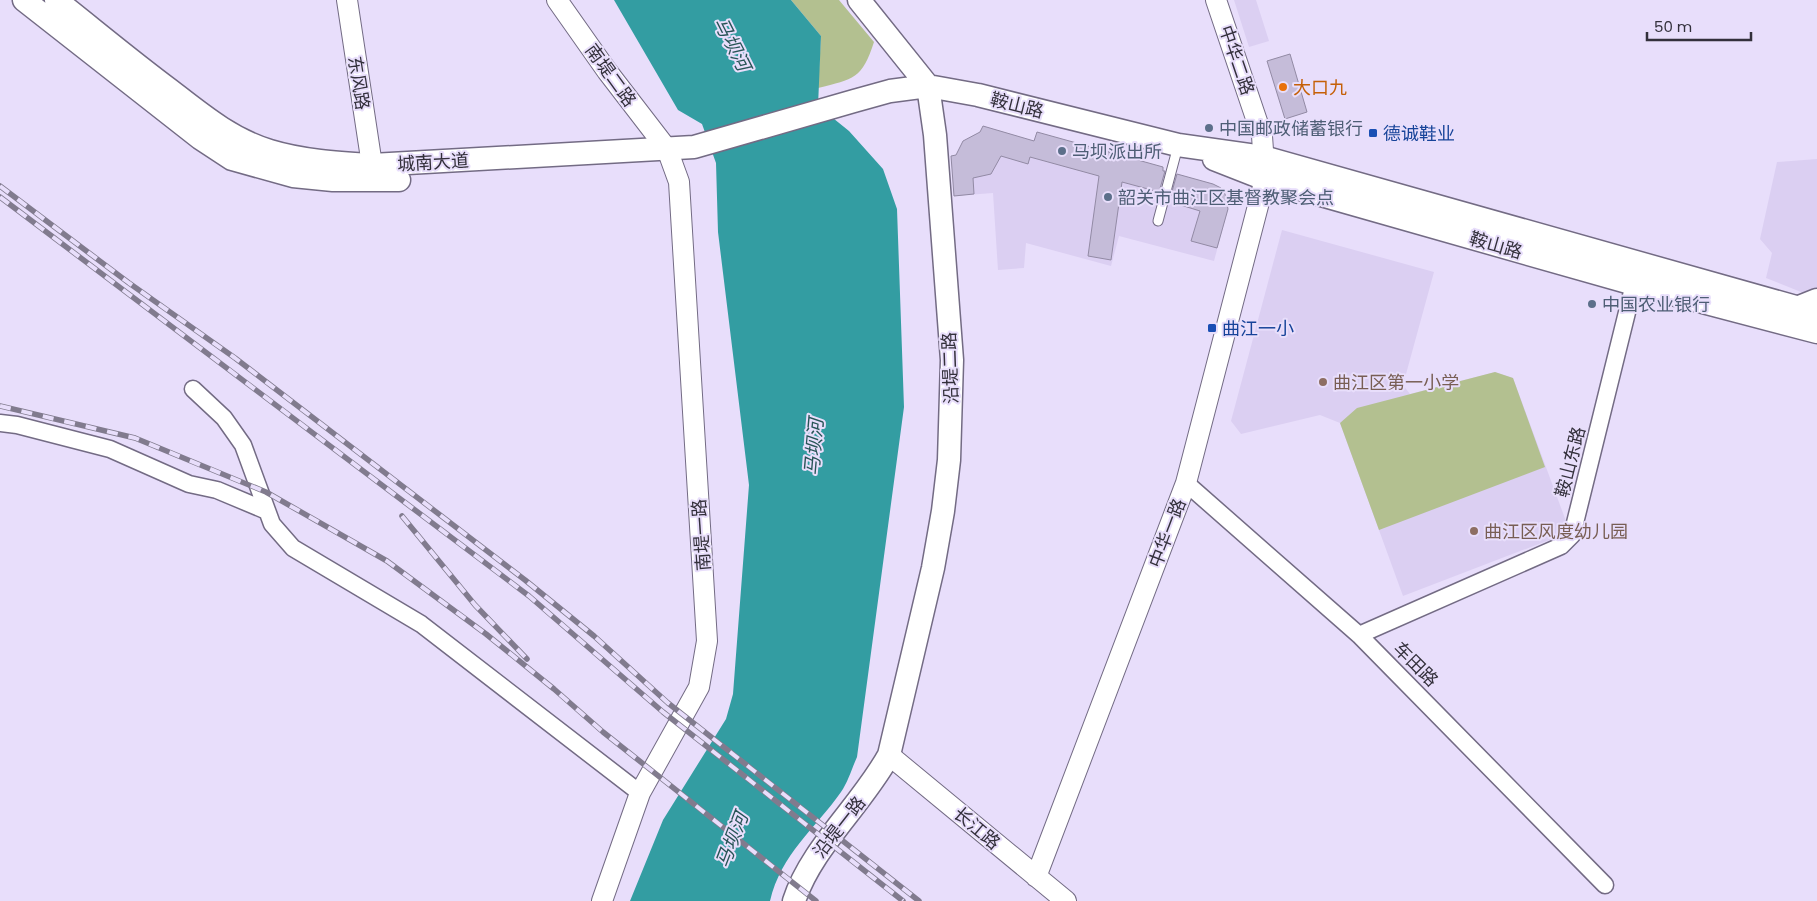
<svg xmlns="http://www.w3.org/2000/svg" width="1817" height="901" viewBox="0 0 1817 901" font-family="Poppins,'Noto Sans SC',sans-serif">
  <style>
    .built { fill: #dbcff2 }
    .green { fill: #b3c090 }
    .water { fill: #339da2 }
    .building { fill: #c5bcd9; stroke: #928aa4 }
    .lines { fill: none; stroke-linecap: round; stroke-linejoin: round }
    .service-casing { stroke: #736b84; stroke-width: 11 }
    .minor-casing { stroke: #736b84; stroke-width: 19 }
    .tertiary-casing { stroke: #736b84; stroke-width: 22 }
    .secondary-casing { stroke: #736b84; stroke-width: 25 }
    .primary-casing { stroke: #736b84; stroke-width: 29 }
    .service { stroke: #fff; stroke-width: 9 }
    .minor { stroke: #fff; stroke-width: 16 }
    .tertiary { stroke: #fff; stroke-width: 20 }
    .secondary { stroke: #fff; stroke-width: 22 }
    .primary { stroke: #fff; stroke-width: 26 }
    .rail-casing { stroke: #817b8e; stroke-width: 5.5 }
    .rail { stroke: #e8defb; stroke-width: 4; stroke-dasharray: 11; stroke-linecap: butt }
    .food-dot { fill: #e8710a; stroke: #e8defb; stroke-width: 2 }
    .service-dot { fill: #5c6f8a; stroke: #e8defb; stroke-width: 2 }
    .transit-dot { fill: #1a4fb4; stroke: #e8defb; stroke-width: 2 }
    .education-dot { fill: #8d6e63; stroke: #e8defb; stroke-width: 2 }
    .labels { text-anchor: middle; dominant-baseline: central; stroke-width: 4; stroke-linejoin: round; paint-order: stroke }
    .street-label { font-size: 18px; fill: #33303b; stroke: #e8defb }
    .food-label { font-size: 18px; fill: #c56008; stroke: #e8defb; text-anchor: start }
    .service-label { font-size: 18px; fill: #4e5e75; stroke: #e8defb; text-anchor: start }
    .transit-label { font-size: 18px; fill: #164399; stroke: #e8defb; text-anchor: start }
    .education-label { font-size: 18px; fill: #785e54; stroke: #e8defb; text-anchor: start }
    .water-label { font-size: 19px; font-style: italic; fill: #275456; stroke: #e8defb }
  </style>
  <rect width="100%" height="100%" fill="#e8defb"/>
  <path class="built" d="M1234,0H1256L1269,41L1249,47Z
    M983,126L1034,141L1030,157L1157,191L1163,170L1213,184L1221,188L1225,194L1228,209L1214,261L1119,236L1111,266L1026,243L1024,268L998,270L993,193L954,196L951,156L956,155L963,141L980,132Z
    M1817,159V295L1806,294L1766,278L1772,253L1760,239L1777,162Z
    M1282,230L1434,272L1403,385L1410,394L1495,372L1513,378L1570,532L1403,596L1340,423L1320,415L1241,434L1231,421Z"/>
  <path class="green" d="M791,0H839L874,42C862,79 854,79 818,88L821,36Z
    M1495,372L1513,378L1545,467L1379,530L1340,423L1357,408Z"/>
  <path class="water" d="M614,0H791L821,36L818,106L849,131L883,169L897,209L904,407L857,757C852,768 848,782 841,792C815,829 781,854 770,901H630L663,820L726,719L733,694L749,485L718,232L716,163L702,124L678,110Z"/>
  <path class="building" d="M1290,54L1307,112L1285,119L1267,61Z
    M983,126L1034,141L1037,132L1163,167V171H1165L1159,192L1122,182L1111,260L1088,256L1099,176L1030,157L1028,164L1001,156L991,174L973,178L974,194L954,196L951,156L956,155L963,141L980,132Z
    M1177,174L1213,184L1221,188L1225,194L1228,209L1217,248L1191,241L1200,211L1174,203L1176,197L1171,195Z"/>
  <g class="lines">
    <defs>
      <path id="service" d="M1158,221L1178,146"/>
      <path id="minor" d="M193,389L224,418L243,445L272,524L293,548L421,624L640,793
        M0,423L17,425L110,449L189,484L217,490L267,511
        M1186,483L1359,635L1605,885
        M1359,635L1561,546L1572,535L1634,284"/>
      <path id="tertiary" d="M347,0L372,165
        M557,0L607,71L667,149L679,182L707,641L699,687L640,793L602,901
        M889,755L1066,901
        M1036,877L1186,483L1265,179L1262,136L1216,0"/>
      <path id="secondary" d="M24,0L200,138L232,159L293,176L333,180H399
        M56,0C94,30 131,61 170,90C201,114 232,140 270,151C303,161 339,163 372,165L694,147L854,101L890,91L928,86L978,95L1178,145L1263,157L1817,313
        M1214,159L1265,179L1634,284L1817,332
        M794,901C811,848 861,806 889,755L933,568L943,511L949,460L952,360L935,135L928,86L859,0"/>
      <path id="primary" d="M1802,308L1817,302"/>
    </defs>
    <use href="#service" class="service-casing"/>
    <use href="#minor" class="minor-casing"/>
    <use href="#tertiary" class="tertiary-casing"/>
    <use href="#secondary" class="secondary-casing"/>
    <use href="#primary" class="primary-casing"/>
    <use href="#service" class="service"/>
    <use href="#minor" class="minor"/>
    <use href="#tertiary" class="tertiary"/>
    <use href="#secondary" class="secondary"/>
    <use href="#primary" class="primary"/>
    <defs>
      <path id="rail" d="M0,186L129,283L235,358L525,580L594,636L668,703L919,901
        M0,197L529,596L663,712L903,901
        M0,406L135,438L266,492L387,561L486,634L554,689L603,732L816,901
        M402,516L475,605L527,659"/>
    </defs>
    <use href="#rail" class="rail-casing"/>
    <use href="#rail" class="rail"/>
  </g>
  <circle class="food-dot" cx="1283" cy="87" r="5"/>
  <g class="service-dot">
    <circle cx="1209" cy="128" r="5"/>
    <circle cx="1062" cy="151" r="5"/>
    <circle cx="1108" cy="197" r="5"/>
    <circle cx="1592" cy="304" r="5"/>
  </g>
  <g class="transit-dot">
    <rect x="1368" y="128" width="10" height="10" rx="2.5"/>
    <rect x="1207" y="323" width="10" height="10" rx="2.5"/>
  </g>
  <g class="education-dot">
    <circle cx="1323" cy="382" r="5"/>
    <circle cx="1474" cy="531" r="5"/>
  </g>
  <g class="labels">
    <g class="street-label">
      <text transform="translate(1237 60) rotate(71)">中华二路</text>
      <text transform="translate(611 75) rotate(54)">南堤二路</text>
      <text transform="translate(359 83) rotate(81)">东风路</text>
      <text transform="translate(1017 105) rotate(14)">鞍山路</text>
      <text transform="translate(433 162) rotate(-3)">城南大道</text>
      <text transform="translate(1496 245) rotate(16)">鞍山路</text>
      <text transform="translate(950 368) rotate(-92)">沿堤二路</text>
      <text transform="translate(1570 462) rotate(-76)">鞍山东路</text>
      <text transform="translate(1167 533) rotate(-69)">中华一路</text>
      <text transform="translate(701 535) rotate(-94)">南堤一路</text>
      <text transform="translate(1416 664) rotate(45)">车田路</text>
      <text transform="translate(839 827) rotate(-52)">沿堤一路</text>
      <text transform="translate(977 828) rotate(40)">长江路</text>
    </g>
    <g class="food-label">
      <text x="1293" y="87">大口九</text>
    </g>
    <g class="service-label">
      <text x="1219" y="128">中国邮政储蓄银行</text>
      <text x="1072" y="151">马坝派出所</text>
      <text x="1118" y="197">韶关市曲江区基督教聚会点</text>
      <text x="1602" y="304">中国农业银行</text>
    </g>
    <g class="transit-label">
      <text x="1383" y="133">德诚鞋业</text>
      <text x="1222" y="328">曲江一小</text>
    </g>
    <g class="education-label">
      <text x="1333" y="382">曲江区第一小学</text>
      <text x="1484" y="531">曲江区风度幼儿园</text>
    </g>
    <g class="water-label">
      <text transform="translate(732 44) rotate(63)">马坝河</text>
      <text transform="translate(814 447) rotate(-85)">马坝河</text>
      <text transform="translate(732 840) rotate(-69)">马坝河</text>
    </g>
  </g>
  <path d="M1647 32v8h104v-8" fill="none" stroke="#33303b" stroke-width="2.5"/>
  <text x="1654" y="32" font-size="15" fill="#33303b" stroke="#e8defb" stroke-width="4" paint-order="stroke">50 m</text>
</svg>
